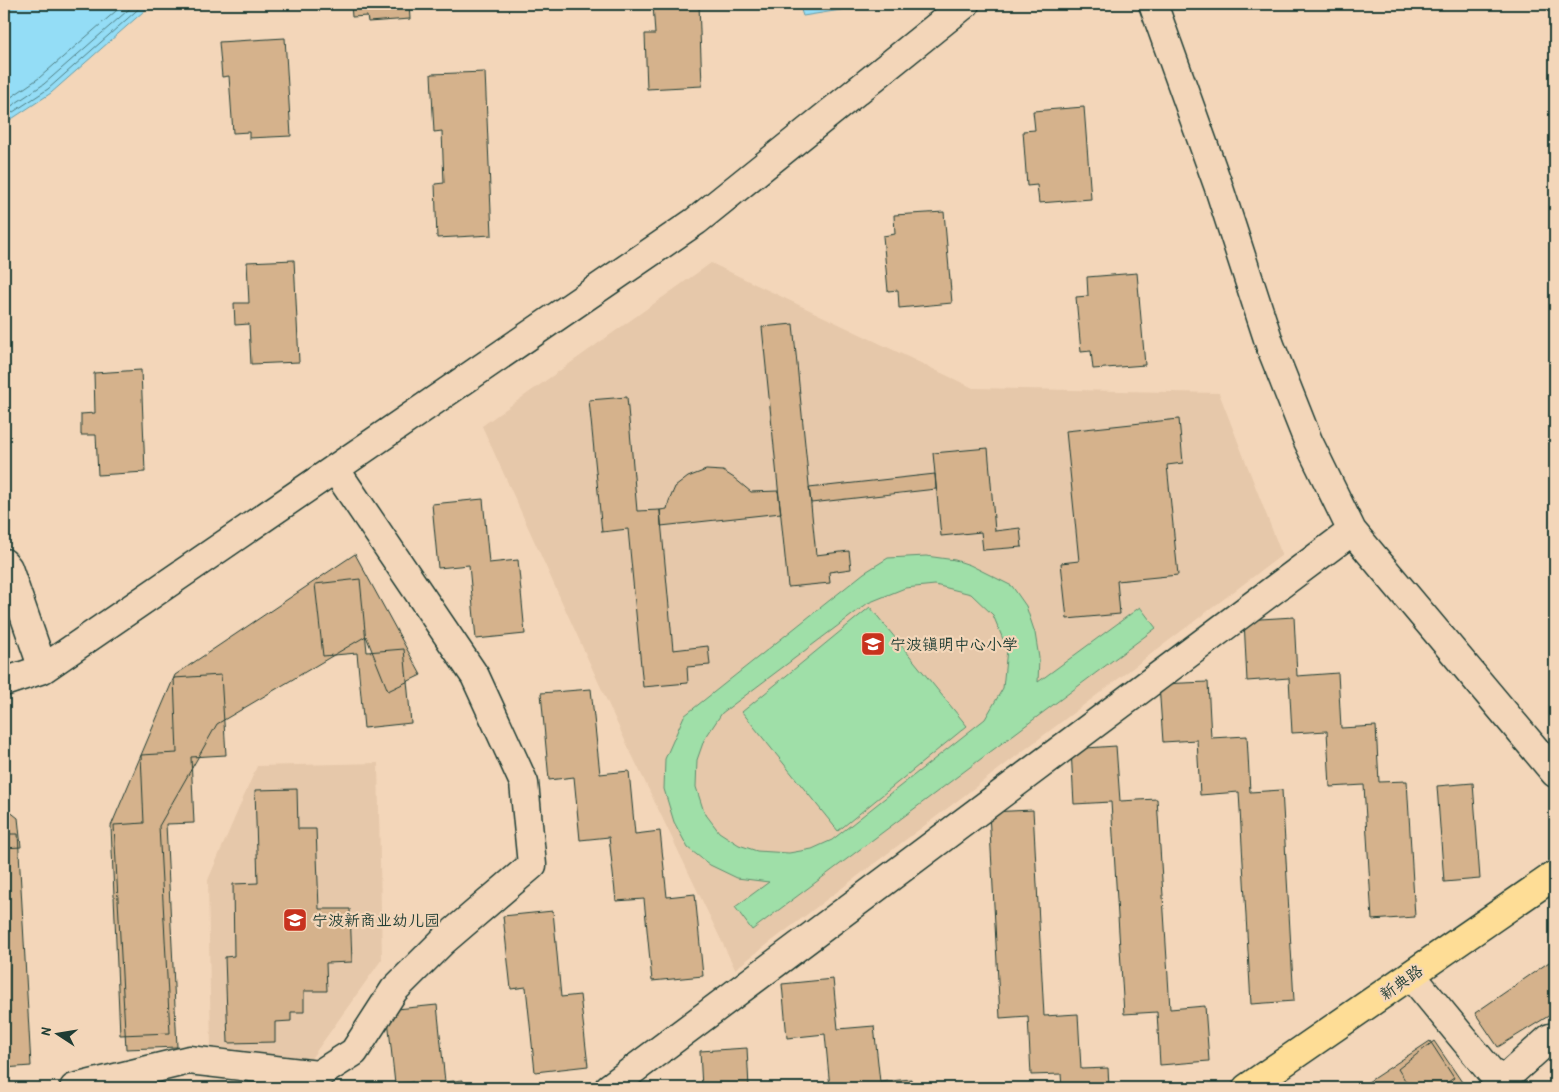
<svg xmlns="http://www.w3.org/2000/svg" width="1559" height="1092" viewBox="0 0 1559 1092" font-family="'Patrick Hand','LXGW WenKai TC',sans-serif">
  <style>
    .built { fill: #e6c8aa }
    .green { fill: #9fdfa8; stroke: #5f8e6e; fill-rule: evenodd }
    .water { fill: #94ddf6; stroke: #659da8 }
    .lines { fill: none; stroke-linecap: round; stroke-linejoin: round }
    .shore { stroke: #4e7d82; stroke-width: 1 }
    .building { fill: #d5b28c; stroke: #1f3d34 }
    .minor-casing { stroke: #1f3d34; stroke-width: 31 }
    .major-casing { stroke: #1f3d34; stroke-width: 31 }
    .minor { stroke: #f3d6b9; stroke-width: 28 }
    .major { stroke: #fedd96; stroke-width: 28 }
    .labels { text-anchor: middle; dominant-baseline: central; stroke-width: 4.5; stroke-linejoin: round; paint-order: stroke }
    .poi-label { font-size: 16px; fill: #1f3d34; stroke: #f3d6b9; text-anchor: start }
    .street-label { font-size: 16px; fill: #1f3d34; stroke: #f3d6b9 }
  </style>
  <rect width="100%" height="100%" fill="#f3d6b9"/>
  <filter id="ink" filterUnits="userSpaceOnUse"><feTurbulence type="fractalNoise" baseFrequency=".02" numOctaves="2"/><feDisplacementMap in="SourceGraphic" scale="10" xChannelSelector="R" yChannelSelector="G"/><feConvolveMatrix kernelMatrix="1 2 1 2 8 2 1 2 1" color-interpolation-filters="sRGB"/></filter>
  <g filter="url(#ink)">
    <path class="built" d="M711,263L973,388L1219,393L1282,555L735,969L622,734L482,426Z
      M378,763L382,959L310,1060L211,1050L208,880L257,766Z"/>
    <path class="green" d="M926,556L955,560L970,565L1012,586L1026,606L1035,633L1039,658L1038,682L1140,607L1156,628L752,930L735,907L769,882L737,878L710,865L688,848L674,822L664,789L665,759L684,716L864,573L888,558ZM935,585L971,594L993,615L1007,649L1003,688L985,719L832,840L812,849L789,853L757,851L739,845L719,832L704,812L696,787L697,760L704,740L722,713L868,603L905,588Z
      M870,607L967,726L838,831L742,712Z"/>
    <path class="water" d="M24,4H152L51,93L4,124V10Z
      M799,4H872V5L803,16Z"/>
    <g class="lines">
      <path class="shore" d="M4,102L39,78L124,4
        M4,111L44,84L135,4
        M4,118L48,89L144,4"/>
    </g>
    <path class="building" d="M351,4H409L410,19L368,22L367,16L352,17Z
      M653,4H699L702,86L647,89L645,34H655Z
      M285,38L291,136L249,138V132L233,133L229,76L222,77L219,42Z
      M485,72L492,235L437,238L435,184L444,183L442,131L434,132L431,74Z
      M1084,107L1091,199L1039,203L1037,185L1027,186L1023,131L1035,130L1033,111Z
      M944,212L952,303L899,308L898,290L888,291L883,236L895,234L894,215Z
      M294,260L299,362L251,364L249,324L235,325L234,303H249L247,262Z
      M1137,273L1145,365L1093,369L1091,351L1081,352L1076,297L1088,296L1087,277Z
      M793,324L816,555L849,551L851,569L829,572L830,583L788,587L762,327Z
      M141,370L145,472L98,475L96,435H81V414L95,413L94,373Z
      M627,397L637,511L660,510L673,650L708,646L710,665L687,667L688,683L643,687L628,529L602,532L589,400Z
      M1179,419L1183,463L1167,465L1178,575L1117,581L1120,614L1067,619L1061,563L1079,561L1066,431Z
      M988,448L995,531L1020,528L1022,547L983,550L981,532L941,536L933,453Z
      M706,470L723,471L734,478L751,492L778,491L781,513L661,526L660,510L667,509L669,501L675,487L688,477Z
      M935,474L936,489L811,503L809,488Z
      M483,499L489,563L518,560L525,634L476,639L469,565L438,568L432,504Z
      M355,554L421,675L388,691L366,636L217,724L159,826L170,1033L120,1035L111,826L175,675Z
      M360,579L367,652L404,649L411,723L364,728L357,653L323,656L315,584Z
      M1294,617L1297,676L1338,673L1341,728L1376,726L1379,782L1407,781L1415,917L1372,920L1364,785L1330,787L1327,731L1292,733L1289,678L1247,681L1244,620Z
      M221,675L226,755L191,757L194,823L166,824L177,1047L126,1049L114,825L144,823L141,755L177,753L174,678Z
      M1208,682L1211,738L1247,736L1250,792L1282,790L1294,1001L1251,1004L1239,792L1200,795L1197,740L1163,742L1159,684Z
      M591,689L600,774L629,771L635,834L660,831L667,897L695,894L703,976L652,981L644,899L616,901L609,837L580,840L574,777L549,780L541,693Z
      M1116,746L1120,801L1157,799L1170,1009L1205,1006L1209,1061L1160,1065L1157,1012L1124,1014L1111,802L1074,804L1071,749Z
      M1473,783L1480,879L1444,882L1437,786Z
      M297,789L298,829H316L319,909H350L352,962L326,963L327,991H304V1012H291V1021L275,1022V1042L228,1043L225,957L234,956L233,884L258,883L255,790Z
      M4,807L18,818L21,847L4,848Z
      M1033,810L1044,1016L1078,1014L1081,1069L1108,1068L1109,1088H1062L1061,1074L1031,1075L1028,1016L1000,1018L989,812Z
      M4,834H18L31,1066L4,1068Z
      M553,911L561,997L580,995L588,1066L535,1072L526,987L511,989L503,916Z
      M1555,958V1012L1498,1047L1475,1013Z
      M833,979L838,1029L874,1026L880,1082L911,1079L912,1088H830L825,1034L787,1038L782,984Z
      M437,1005L445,1082L463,1080V1088H414L413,1082L395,1084L387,1010Z
      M1430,1041L1454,1078L1439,1088H1359Z
      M1434,1041L1466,1088H1410L1398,1069Z
      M747,1048L749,1088H702L700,1051Z"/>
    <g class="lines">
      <defs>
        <path id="minor" d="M1153,4L1218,185L1270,345L1308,441L1352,531L1555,773
          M4,563L8,568L43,669
          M4,682L43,669L696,221L965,4
          M1411,975L1504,1088
          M1500,1083L1550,1038L1555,1037
          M74,1088L189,1060L318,1075L354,1052L394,990L442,942L532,865L524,783L475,676L335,469
          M609,1088L1352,531"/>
        <path id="major" d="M1247,1088L1555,875"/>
      </defs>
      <use href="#minor" class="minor-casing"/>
      <use href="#major" class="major-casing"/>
      <use href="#minor" class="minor"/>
      <use href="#major" class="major"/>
    </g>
  </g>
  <defs>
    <symbol id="school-square" viewBox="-11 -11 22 22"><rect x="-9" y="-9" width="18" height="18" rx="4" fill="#c8321e" stroke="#f3d6b9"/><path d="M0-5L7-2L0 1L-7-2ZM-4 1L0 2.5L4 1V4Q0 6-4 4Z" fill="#fff"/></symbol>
  </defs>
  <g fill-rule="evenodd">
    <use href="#school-square" x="859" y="630" width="28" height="28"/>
    <use href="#school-square" x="281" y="906" width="28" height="28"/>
  </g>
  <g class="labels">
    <g class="poi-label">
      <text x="890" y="644">宁波镇明中心小学</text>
      <text x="312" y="920">宁波新商业幼儿园</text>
    </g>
    <g class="street-label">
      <text transform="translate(1401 982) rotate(-35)">新典路</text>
    </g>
  </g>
  <rect width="1559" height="1092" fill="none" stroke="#f3d6b9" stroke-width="20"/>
  <rect x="10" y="10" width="1539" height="1072" fill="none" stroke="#1f3d34" stroke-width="2" filter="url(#ink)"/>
  <g transform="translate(58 1034) rotate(282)" stroke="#f3d6b9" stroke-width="4" paint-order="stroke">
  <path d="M0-4L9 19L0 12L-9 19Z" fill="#1f3d34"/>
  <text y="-8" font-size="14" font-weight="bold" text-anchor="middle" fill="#1f3d34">N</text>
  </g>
</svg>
